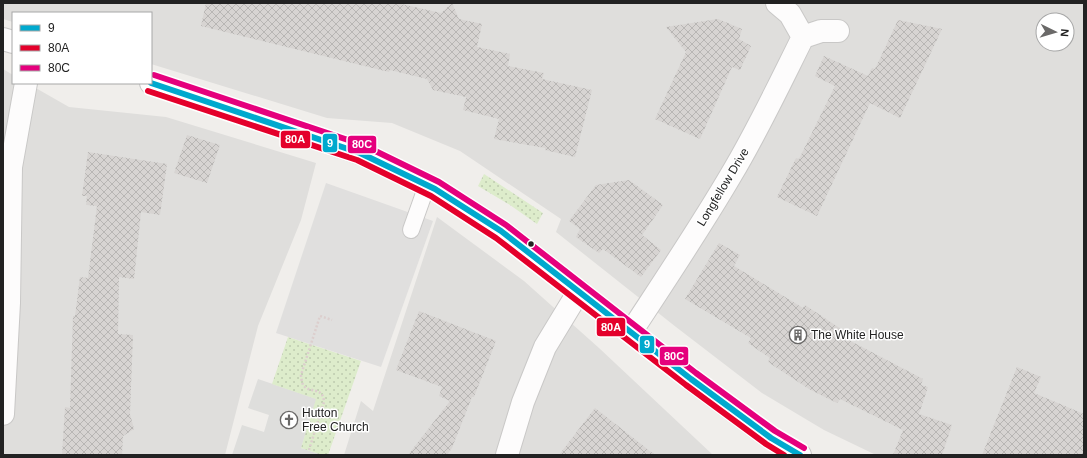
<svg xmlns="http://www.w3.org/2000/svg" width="1087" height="458" viewBox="0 0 1087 458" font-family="Helvetica,sans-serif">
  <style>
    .residential { fill: #dfdedc; fill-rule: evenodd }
    .religious { fill: #dededc }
    .grass { fill: url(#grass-dots) }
    .parking { fill: #e0dfde }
    .building { fill: url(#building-cross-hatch) }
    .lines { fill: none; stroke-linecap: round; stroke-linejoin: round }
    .service-casing { stroke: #c9c8c7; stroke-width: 18 }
    .minor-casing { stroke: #c9c8c7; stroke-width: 24 }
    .tertiary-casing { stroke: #c9c8c7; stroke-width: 24 }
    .path { stroke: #dccecd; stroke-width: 2.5; stroke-dasharray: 2 2; stroke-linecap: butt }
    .service { stroke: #fdfcfc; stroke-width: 16 }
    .minor { stroke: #fdfcfc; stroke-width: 22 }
    .tertiary { stroke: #fdfcfc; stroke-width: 22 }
    .bus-1-casing { stroke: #fff; stroke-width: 9 }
    .bus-2-casing { stroke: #fff; stroke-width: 9 }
    .bus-3-casing { stroke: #fff; stroke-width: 9 }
    .bus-1 { stroke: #00a9ce; stroke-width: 6 }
    .bus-2 { stroke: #e4002b; stroke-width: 6 }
    .bus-3 { stroke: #e5007d; stroke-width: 6 }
    .bus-dot { fill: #222; stroke: #fff; stroke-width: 1.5 }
    .labels { text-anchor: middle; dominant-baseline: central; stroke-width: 3; stroke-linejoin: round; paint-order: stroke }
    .street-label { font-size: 12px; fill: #222; stroke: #fff }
    .poi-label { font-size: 12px; fill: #222; stroke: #fff; text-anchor: start }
    .line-badge { stroke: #fff; stroke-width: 1.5 }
    .badge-label { font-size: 11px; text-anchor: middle; font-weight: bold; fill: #fff }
  </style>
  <defs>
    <pattern id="grass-dots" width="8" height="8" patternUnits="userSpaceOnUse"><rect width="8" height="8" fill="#ddeccb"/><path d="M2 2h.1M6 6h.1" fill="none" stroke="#bdcaae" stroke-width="1.8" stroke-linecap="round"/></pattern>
    <pattern id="building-cross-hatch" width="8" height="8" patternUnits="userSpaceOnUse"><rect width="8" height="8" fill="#d7d4d2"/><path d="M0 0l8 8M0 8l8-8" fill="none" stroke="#b8b6b4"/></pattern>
  </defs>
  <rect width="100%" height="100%" fill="#f0eeeb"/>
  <path class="residential" d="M3,3H1084V455H876L824,430L762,393L676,327L556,232L561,219L460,151L392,123L327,118L151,64V13H13V22L3,19ZM1043,20H1067V44H1043Z
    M3,69L13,75V83H27L69,107L166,117L316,163L301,220L258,326L225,455H3Z
    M437,217L524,281L599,348L713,455H344L361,401L373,411Z"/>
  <path class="religious" d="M258,379L317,399L301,448L322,455H232L242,425L264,432L269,415L248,408Z"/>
  <path class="grass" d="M484,174L543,213L537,224L510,205L478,186Z
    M288,337L361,361L328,455H322L301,448L316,399L272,384Z"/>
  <path class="parking" d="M326,183L433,221L381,367L276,333Z"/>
  <path class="building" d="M206,3H397L441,13L452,3L459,19L482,24L477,47L510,54L508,66L544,73L542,79L592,90L575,157L545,150V148L494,139L499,119L463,110L466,97L433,90L427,79L390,70L389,72L201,26Z
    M718,19L742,29L739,39L751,46L740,70L732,67L700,139L655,119L686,52L666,27Z
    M898,20L942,29L900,118L870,103L817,216L777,197L796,158L799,159L835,86L815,76L824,56L868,76L872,68L875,69Z
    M187,135L220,145L207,183L174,173Z
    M88,152L167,164L160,215L141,212L134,279L119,277L118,334L133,335L130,414L134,429L123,436L122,455H62L65,407L70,408L73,316H75L80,277L88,278L97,206L86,205L87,196H82Z
    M629,180L663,205L642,235L661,250L641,277L603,249L599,253L576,237L580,229L569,221L596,185Z
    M719,243L740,255L734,266L803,308L805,305L844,331L841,336L923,379L921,385L928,387L919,414L952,425L942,455H893L903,430L840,399L837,403L809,389L768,362L770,358L748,343L751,338L685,299Z
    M419,311L496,341L474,397H472L452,448L447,455H408L450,401L439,396L442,387L396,370Z
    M1017,367L1041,377L1034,393L1084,414V455H982Z
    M595,408L655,455H559Z"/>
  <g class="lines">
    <defs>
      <path id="service" d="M411,230L427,185"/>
      <path id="minor" d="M777,3L790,14L803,37
        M803,37L821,31H838
        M631,332C665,280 700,228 731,175C758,130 780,83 803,37
        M3,414L9,303L11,167L26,83
        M507,455L523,402L545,347L579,291"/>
      <path id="tertiary" d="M3,39L13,42
        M151,83L360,153L435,189L501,231L691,379L771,438L800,455"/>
    </defs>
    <use href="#service" class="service-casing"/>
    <use href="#minor" class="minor-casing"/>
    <use href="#tertiary" class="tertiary-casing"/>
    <path class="path" d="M309,450L324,402C323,386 310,394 303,385C302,382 301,378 301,375L320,316L332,320"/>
    <use href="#service" class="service"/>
    <use href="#minor" class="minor"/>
    <use href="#tertiary" class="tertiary"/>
    <defs>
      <path id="bus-1" d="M151,83L360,153L435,189L501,231L691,379L771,438L800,455"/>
      <path id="bus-2" d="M148,91L357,160L431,196L496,238L686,385L766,444L784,455"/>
      <path id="bus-3" d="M154,75L363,145L439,182L506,225L696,373L775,431L804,448"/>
    </defs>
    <use href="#bus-1" class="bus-1-casing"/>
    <use href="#bus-2" class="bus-2-casing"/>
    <use href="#bus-3" class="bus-3-casing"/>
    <use href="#bus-1" class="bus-1"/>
    <use href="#bus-2" class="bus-2"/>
    <use href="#bus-3" class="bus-3"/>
  </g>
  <defs>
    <symbol id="building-ring" viewBox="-11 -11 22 22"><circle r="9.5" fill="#fff" stroke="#6a6968" stroke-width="1.5"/><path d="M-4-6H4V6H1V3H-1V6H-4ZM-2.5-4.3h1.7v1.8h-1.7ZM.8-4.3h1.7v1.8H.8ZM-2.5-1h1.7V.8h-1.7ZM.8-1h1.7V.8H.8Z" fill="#6a6968"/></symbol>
    <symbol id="church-ring" viewBox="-11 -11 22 22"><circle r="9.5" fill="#fff" stroke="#6a6968" stroke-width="1.5"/><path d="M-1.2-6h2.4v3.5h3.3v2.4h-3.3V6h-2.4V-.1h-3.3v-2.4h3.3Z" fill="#6a6968"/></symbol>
  </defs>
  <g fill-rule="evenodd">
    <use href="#building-ring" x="788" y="325" width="20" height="20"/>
    <use href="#church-ring" x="279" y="410" width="20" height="20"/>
  </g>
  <circle class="bus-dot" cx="531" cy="244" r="3.5"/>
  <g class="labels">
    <g class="street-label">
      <text transform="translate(723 187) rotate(-59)">Longfellow Drive</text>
    </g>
    <g class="poi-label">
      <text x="811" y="335">The White House</text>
      <text x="302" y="413">Hutton<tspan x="302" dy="14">Free Church</tspan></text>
    </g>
  </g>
  <g class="line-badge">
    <rect x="280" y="130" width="31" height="19" rx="4" fill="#e4002b"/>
    <rect x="322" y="133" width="16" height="20" rx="4" fill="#00a9ce"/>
    <rect x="347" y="135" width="30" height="19" rx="4" fill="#e5007d"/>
    <rect x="596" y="317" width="30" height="20" rx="4" fill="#e4002b"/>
    <rect x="639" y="335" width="16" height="19" rx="4" fill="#00a9ce"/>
    <rect x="659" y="346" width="30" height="20" rx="4" fill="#e5007d"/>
  </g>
  <g class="badge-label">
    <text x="295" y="143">80A</text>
    <text x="330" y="147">9</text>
    <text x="362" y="148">80C</text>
    <text x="611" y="331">80A</text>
    <text x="647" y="348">9</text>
    <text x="674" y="360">80C</text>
  </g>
  <rect width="1087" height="458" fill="none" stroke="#222222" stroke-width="8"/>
  <rect x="12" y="12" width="140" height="72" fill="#ffffff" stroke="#a7a7a7"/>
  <rect x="20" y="25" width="20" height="6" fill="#00a9ce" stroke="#a7a7a7"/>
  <text x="48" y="32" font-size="12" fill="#222222">9</text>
  <rect x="20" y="45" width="20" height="6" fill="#e4002b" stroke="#a7a7a7"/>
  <text x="48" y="52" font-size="12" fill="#222222">80A</text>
  <rect x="20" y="65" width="20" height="6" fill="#e5007d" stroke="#a7a7a7"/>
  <text x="48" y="72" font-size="12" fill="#222222">80C</text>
  <g transform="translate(1055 32) rotate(95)"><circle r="19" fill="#ffffff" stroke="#a7a7a7"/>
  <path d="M0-3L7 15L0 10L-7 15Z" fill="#6a6968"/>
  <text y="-6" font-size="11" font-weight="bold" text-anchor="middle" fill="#222222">N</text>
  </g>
</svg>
